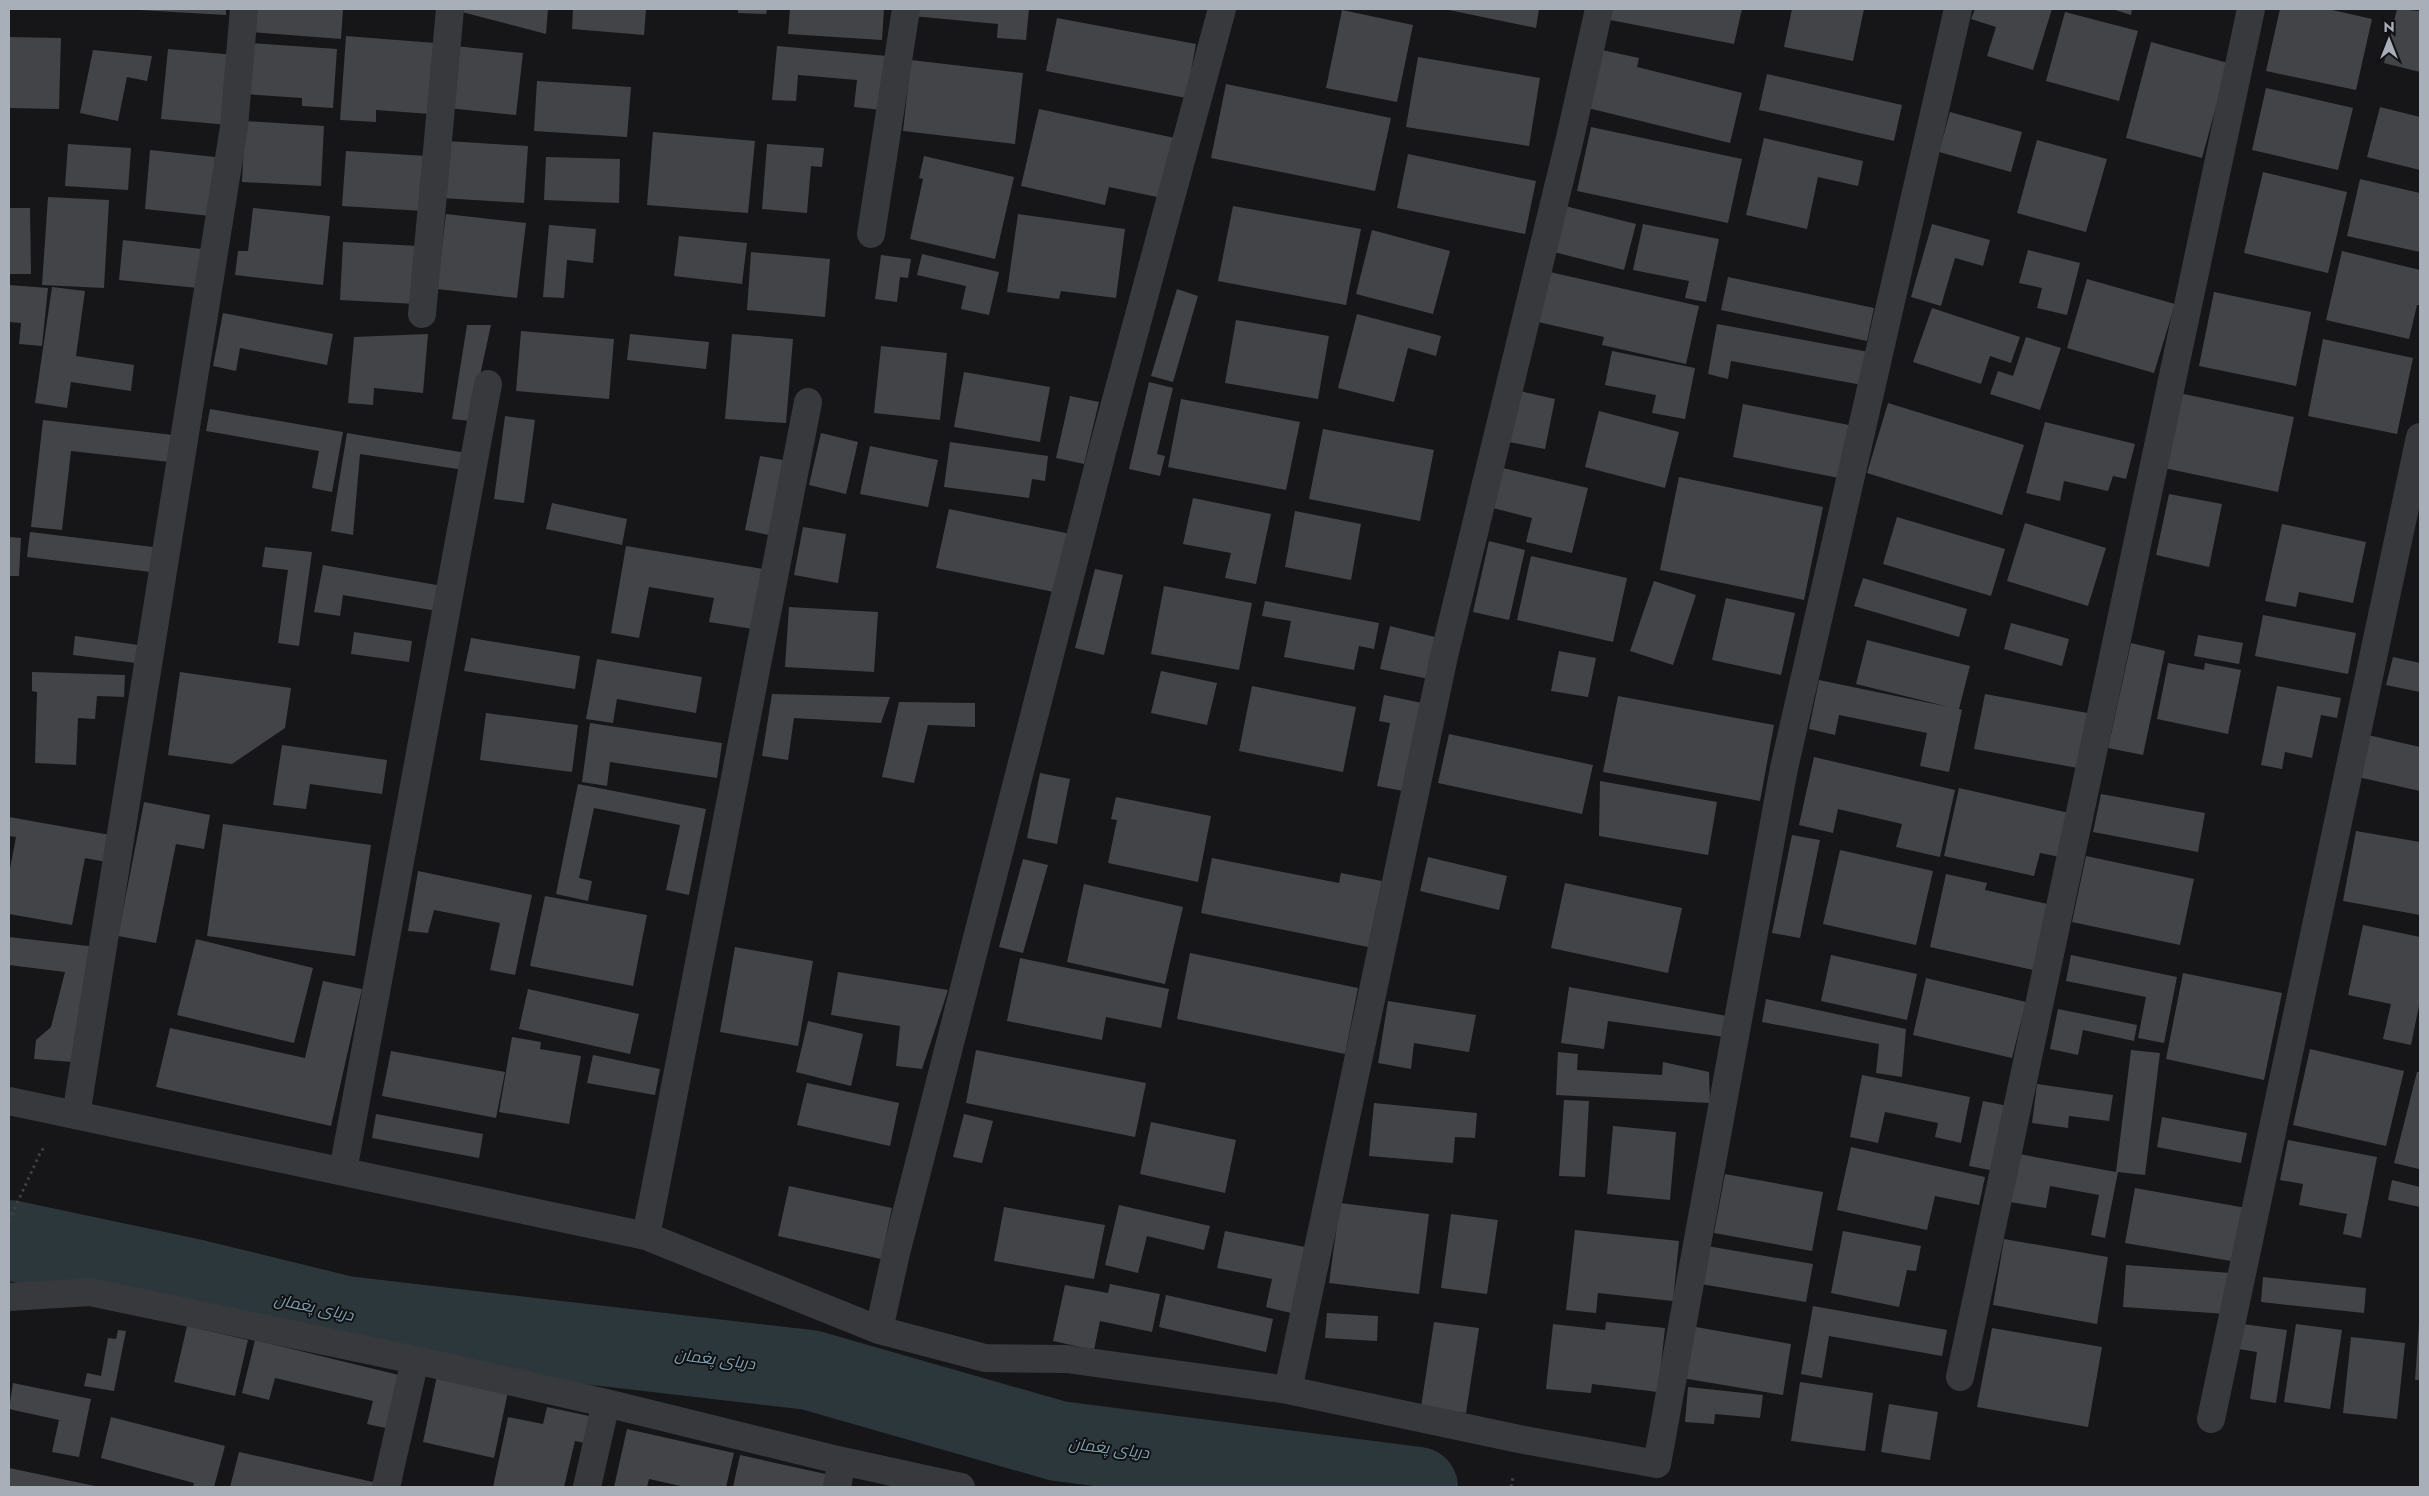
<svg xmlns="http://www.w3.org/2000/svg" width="2429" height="1496" viewBox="0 0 2429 1496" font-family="Jost,Cairo,sans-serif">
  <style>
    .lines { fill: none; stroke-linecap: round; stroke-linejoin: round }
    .river { stroke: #2c373c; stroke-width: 80 }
    .building { fill: #424448 }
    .path { stroke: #3d4044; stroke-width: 3; stroke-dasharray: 2.5 4; stroke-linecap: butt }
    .minor { stroke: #37393d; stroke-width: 28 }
    .labels { text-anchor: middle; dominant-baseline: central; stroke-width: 4; stroke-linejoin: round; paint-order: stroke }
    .water-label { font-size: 16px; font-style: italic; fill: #7fa2b3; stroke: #111113 }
  </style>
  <rect width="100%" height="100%" fill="#161618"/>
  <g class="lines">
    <path class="river" d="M9,1240L198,1280L345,1316L810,1370L1058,1441L1418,1487"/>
  </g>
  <path class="building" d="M121,9H226V15Z
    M253,9H343L341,39L251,32Z
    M462,9H548L546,34L462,12Z
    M573,9H646L644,35L572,29Z
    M738,9H767L766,14L738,13Z
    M790,9H884L882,40L788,34Z
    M914,9H1029L1026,40L997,38L998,24L912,16Z
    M1444,9H1539L1536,28Z
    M1607,9H1742L1734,44L1605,19Z
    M1792,9H1864L1853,61L1784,47Z
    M1975,9H2052L2033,70L1987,56L1996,27L1971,19Z
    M2112,9H2132L2131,15Z
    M2280,9H2328L2372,19L2356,90L2266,71Z
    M2397,9L2420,11V72L2384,63Z
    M1342,10L1413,25L1397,102L1326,88Z
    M2065,12L2138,31L2119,101L2046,81Z
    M1057,18L1196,44L1186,98L1046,71Z
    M346,36L435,43L430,114L376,110V122L340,120Z
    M9,37L61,38L59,109L9,108Z
    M2151,42L2228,63L2202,158L2126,138Z
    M249,43L337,49L333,108L302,106V98L245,94Z
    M455,46L523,53L516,115L448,108Z
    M777,46L887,56L882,110L854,107L857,80L798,75L796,101L772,100Z
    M168,49L235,55L229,125L161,119Z
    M93,50L152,56L147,81L127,77L118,121L80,113Z
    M1602,50L1639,58L1637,67L1742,93L1730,143L1588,108Z
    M1418,57L1540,78L1529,146L1406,127Z
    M911,60L1023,73L1015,144L903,131Z
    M1767,74L1902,105L1894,141L1759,110Z
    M537,81L631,87L627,137L534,131Z
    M1226,84L1391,118L1375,191L1211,158Z
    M2266,88L2353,108L2338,170L2252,150Z
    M2380,107L2420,117V170L2367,157Z
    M1039,109L1175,138L1162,198L1109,187L1105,205L1021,186Z
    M1950,112L2022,132L2011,172L1939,152Z
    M245,121L324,126L321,186L242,182Z
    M1591,127L1742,159L1728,223L1577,191Z
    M653,132L755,141L748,213L647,205Z
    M1764,138L1863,161L1858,186L1818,177L1807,229L1746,215Z
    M2037,140L2107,159L2086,232L2017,213Z
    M447,141L528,146L524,203L442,198Z
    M68,144L131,148L128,190L65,186Z
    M767,144L824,148L822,167L811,166L807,213L762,209Z
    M150,150L215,157L210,216L145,209Z
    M346,151L426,156L423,211L342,206Z
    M1408,154L1536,181L1525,234L1397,208Z
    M924,156L1014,177L995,259L910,239L923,179L919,178Z
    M546,157L620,159L619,203L544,200Z
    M2263,172L2347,192L2328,273L2244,253Z
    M2360,179L2420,193V252L2347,236Z
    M48,197L109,200L104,288L42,285Z
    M1233,206L1361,229L1346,305L1218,281Z
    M1565,206L1636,224L1624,270L1554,252Z
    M9,208H30L31,274H9Z
    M253,208L330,216L323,285L235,275L238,251H248Z
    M446,214L526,223L517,298L437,289Z
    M1018,214L1125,229L1116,298L1061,291L1059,299L1007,292Z
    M1643,224L1719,239L1706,302L1685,298L1689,281L1633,270Z
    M1932,224L1990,240L1983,266L1955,258L1941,306L1911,297Z
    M549,225L596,229L593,263L567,260L564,298L543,297Z
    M1372,230L1450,251L1433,314L1356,294Z
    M679,236L747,243L742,284L674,276Z
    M123,240L202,249L198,288L119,280Z
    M343,242L419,246L416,304L340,300Z
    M2028,250L2080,263L2067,315L2037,308L2042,288L2019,283Z
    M2342,251L2420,270V305H2417L2409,339L2326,320Z
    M751,252L830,259L825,317L747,310Z
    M922,254L999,272L989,315L961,309L966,286L917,275Z
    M881,255L911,259L908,278L900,277L897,302L875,299Z
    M1550,272L1699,306L1686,364L1602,345L1604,337L1538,322Z
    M1728,277L1874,308L1867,341L1721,310Z
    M2087,279L2175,304L2154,373L2067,348Z
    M9,285L48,288L42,346L19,344L21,323L9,322Z
    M52,287L85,291L76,356L134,365L131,391L71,382L67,408L35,403Z
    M1177,289L1198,296L1173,382L1151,376Z
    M2214,292L2311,312L2296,386L2199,366Z
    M1932,308L2020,337L2011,363L1990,356L1981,384L1913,362Z
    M223,313L333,334L327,365L240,348L236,371L213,366Z
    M1357,314L1441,336L1436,356L1408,348L1394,402L1338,388Z
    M1236,320L1329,336L1318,399L1225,383Z
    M1717,324L1869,352L1862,385L1731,361L1728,379L1708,374Z
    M467,325H491L470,421L452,419Z
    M521,331L614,339L609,399L516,391Z
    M428,334L423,393L374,388L373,405L348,403L354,337Z
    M630,334L709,342L706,369L627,360Z
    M732,334L793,339L786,423L725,419Z
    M2026,337L2061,348L2040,410L1990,394L1998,371L2013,376Z
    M2323,339L2413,358L2397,434L2308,416Z
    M881,346L947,353L940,420L874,413Z
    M1612,351L1695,368L1685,419L1652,413L1656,395L1605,385Z
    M964,372L1050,387L1040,442L954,427Z
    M1149,382L1173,388L1157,454L1165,456L1160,476L1129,469Z
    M1520,391L1555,399L1545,449L1509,442Z
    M2179,393L2294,417L2278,492L2164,468Z
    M1070,396L1099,402L1084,464L1056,458Z
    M1181,399L1300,422L1286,490L1168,467Z
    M1888,403L2024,445L2002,515L1867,473Z
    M1743,404L1849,425L1839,478L1733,457Z
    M210,409L343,432L332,492L312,488L319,451L206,431Z
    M1599,411L1679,432L1665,488L1585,467Z
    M505,416L535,420L524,503L494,499Z
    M43,420L173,435L170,462L71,451L62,530L31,527Z
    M2045,422L2135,444L2126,479L2113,476L2108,491L2064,481L2060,501L2026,493Z
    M1323,429L1434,450L1420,521L1309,499Z
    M347,433L466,453L464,470L360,454L353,535L331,531Z
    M821,433L858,442L846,494L809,485Z
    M950,442L1048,456L1045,481L1032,479L1029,498L944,487Z
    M870,446L938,460L928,507L860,494Z
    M760,456L783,460L769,535L745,530Z
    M1503,468L1588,488L1572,553L1526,542L1532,518L1493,508Z
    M1679,477L1823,507L1804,600L1660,570Z
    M2169,494L2222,504L2209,567L2156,555Z
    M1193,498L1271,514L1256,584L1225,578L1231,553L1183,544Z
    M552,503L627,519L622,545L546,529Z
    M949,509L1071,534L1059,593L936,568Z
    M1295,511L1361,524L1351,580L1285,567Z
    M1897,517L2005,549L1991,596L1883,564Z
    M2025,523L2106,548L2088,606L2007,581Z
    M2282,524L2366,542L2353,603L2299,592L2296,607L2265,601Z
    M803,527L846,534L838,583L794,575Z
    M30,532L153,547L151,572L27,557Z
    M9,537L21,538L19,576H9Z
    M1489,541L1525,550L1509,620L1473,612Z
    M626,546L763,569L753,629L709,622L714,598L649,587L639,638L611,633Z
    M265,547L312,552L299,646L278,643L288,570L262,567Z
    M1531,556L1627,578L1613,642L1517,620Z
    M323,565L448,587L443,612L343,595L340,616L314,612Z
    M1095,569L1123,575L1104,655L1075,648Z
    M1863,578L1967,609L1959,637L1854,606Z
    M1654,581L1696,595L1673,665L1630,651Z
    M1164,586L1252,603L1239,670L1151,654Z
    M1726,598L1795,613L1781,675L1712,660Z
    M1265,601L1379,623L1374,649L1359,646L1354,670L1284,657L1291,621L1262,616Z
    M789,607L878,612L874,672L785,667Z
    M2263,615L2356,633L2348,674L2255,656Z
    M2011,623L2069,639L2062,666L2004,649Z
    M1390,626L1439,638L1429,679L1380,669Z
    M354,632L412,641L409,662L351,654Z
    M2198,635L2243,643L2239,664L2194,656Z
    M75,636L138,645L136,663L73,655Z
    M471,638L580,656L575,689L464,671Z
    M1867,640L1970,666L1959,709L1962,710L1949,772L1920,766L1927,733L1839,715L1835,735L1809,729L1819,680L1949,707L1856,684Z
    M2131,643L2165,651L2143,755L2108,748Z
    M1559,651L1596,658L1588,697L1551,691Z
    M2393,657L2420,663V692L2386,685Z
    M597,659L702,677L696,713L617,699L613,723L586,719Z
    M2168,663L2204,670L2205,663L2241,670L2228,734L2157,719Z
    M1161,671L1217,683L1207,725L1151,713Z
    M32,672L125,675L124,697L97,696L95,719L78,718L76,765L35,763L37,692L32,691Z
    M180,672L291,688L285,728L232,764L168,755Z
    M1252,686L1356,707L1343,772L1239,751Z
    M2277,686L2341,698L2337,718L2321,715L2312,758L2285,752L2282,769L2261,765Z
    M772,694L890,697L881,723L794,718L788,760L762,756Z
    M1985,694L2093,714L2083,769L1974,749Z
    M1384,695L1422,703L1403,791L1377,786L1390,723L1379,721Z
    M1618,696L1774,725L1760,801L1603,772Z
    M899,702L975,703V727L928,725L914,783L882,777Z
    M486,713L578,725L572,772L480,760Z
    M590,723L722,743L717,778L610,762L607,786L582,782Z
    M1449,734L1593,765L1582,814L1438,783Z
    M2368,735L2420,747V791L2358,777Z
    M282,745L387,760L382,794L310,784L306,809L273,805Z
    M1814,757L1955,790L1940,857L1896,847L1902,824L1838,809L1833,833L1799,825Z
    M1040,773L1070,779L1057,844L1027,838Z
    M1600,781L1717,802L1708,855L1599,836Z
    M578,784L706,809L689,895L666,890L680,825L594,808L579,878L592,881L588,901L556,894Z
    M1959,788L2069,813L2060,857L2040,853L2034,876L1944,856Z
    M2101,794L2205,813L2198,852L2093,832Z
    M1116,797L1211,816L1198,882L1108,863L1117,820L1111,819Z
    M144,802L210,815L204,849L176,844L156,943L118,936Z
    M9,817L116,836L111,863L85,858L72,925L9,914V874L16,837L9,836Z
    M223,824L371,845L355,956L207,936Z
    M2356,831L2420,842V915L2343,901Z
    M1792,835L1820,840L1800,938L1772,933Z
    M1840,850L1933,871L1916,945L1823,924Z
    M2086,856L2194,879L2180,945L2072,922Z
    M1428,857L1507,876L1499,910L1420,891Z
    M1212,858L1339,883L1341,873L1382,881L1368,947L1201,913Z
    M1023,859L1048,865L1023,953L999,947Z
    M418,871L532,895L515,975L490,970L500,923L434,910L428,933L408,931Z
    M1946,874L1987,883L1985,890L2048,904L2033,970L1930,947Z
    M1565,883L1682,908L1668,973L1551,948Z
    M1084,884L1183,907L1165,984L1067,962Z
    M545,896L647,915L633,986L530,966Z
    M2363,925L2420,937V1001L2411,1045L2383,1039L2391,1004L2348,995Z
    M9,937L97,947L72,1062L34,1059L36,1040L51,1027L65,972L9,965Z
    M196,939L313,968L294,1043L177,1015Z
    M735,947L813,961L798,1046L720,1032Z
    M1190,953L1358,988L1345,1054L1177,1019Z
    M1831,955L1917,974L1907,1020L1821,1001Z
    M2071,955L2177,977L2164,1043L2138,1038L2146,997L2066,981Z
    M1020,958L1169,989L1161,1028L1106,1017L1102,1040L1007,1021Z
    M838,972L948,990L922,1069L896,1066L900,1026L831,1015Z
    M2183,973L2282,993L2264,1080L2166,1059Z
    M1926,978L2026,1002L2012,1058L1913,1035Z
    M323,981L362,989L331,1126L156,1087L170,1028L305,1058Z
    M1569,987L1727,1016L1725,1037L1608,1021L1604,1049L1561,1043Z
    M528,989L639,1014L630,1054L519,1029Z
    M1766,999L1906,1029L1902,1077L1876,1073L1879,1044L1762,1022Z
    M1388,1001L1476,1015L1469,1052L1414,1043L1411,1069L1378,1063Z
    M2058,1009L2137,1025L2134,1041L2083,1030L2078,1055L2050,1049Z
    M808,1021L863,1034L851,1086L796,1072Z
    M512,1037L541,1042L540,1049L581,1056L569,1124L499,1112Z
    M2310,1049L2404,1071L2386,1146L2293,1125Z
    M976,1050L1146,1083L1135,1137L966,1103Z
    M2131,1050L2160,1053L2145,1175L2118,1172L2105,1238L2091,1235L2099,1195L2050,1186L2046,1208L2010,1202L2019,1154L2116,1172Z
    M391,1051L505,1072L496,1118L382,1096Z
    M1558,1052L1578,1054L1577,1070L1662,1075L1663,1062L1709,1072L1710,1103L1556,1095Z
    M593,1055L660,1069L655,1095L587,1083Z
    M2417,1072H2420L2419,1169L2394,1163Z
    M1862,1075L1970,1097L1961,1143L1935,1137L1938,1123L1885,1112L1878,1143L1850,1137Z
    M807,1083L899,1103L890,1146L797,1125Z
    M2037,1084L2113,1095L2109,1121L2069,1116L2068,1128L2032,1123Z
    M1564,1100L1589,1101L1585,1177L1559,1176Z
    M1983,1101L2008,1106L1995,1171L1969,1166Z
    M1374,1103L1477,1113L1475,1138L1455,1137L1453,1163L1369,1156Z
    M376,1114L483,1134L479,1158L372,1138Z
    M964,1114L993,1121L982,1163L953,1157Z
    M2162,1117L2247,1133L2241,1163L2157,1147Z
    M1151,1122L1236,1140L1225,1193L1140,1174Z
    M1613,1126L1676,1132L1670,1200L1607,1194Z
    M2288,1140L2377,1157L2361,1238L2343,1234L2347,1214L2299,1205L2303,1184L2280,1180Z
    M1851,1147L1985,1177L1979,1205L1935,1196L1927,1230L1837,1210Z
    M1725,1174L1823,1192L1812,1251L1714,1233Z
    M2392,1180L2420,1187V1207L2388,1200Z
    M789,1186L892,1208L881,1259L778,1236Z
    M2135,1188L2246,1208L2237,1262L2125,1243Z
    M1340,1203L1429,1214L1419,1294L1329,1283Z
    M1119,1205L1210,1226L1204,1250L1147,1236L1138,1273L1105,1265Z
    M1004,1207L1105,1225L1094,1279L994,1261Z
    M1451,1214L1498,1220L1487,1294L1441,1288Z
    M1575,1230L1679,1241L1673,1301L1598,1293L1596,1313L1566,1310Z
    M1225,1231L1305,1247L1291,1313L1266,1307L1272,1279L1217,1268Z
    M1843,1231L1921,1246L1916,1271L1907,1270L1899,1307L1831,1293Z
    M2004,1239L2108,1257L2097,1324L1993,1305Z
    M1707,1246L1813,1264L1806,1302L1701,1284Z
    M2126,1265L2231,1273L2227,1314L2123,1307Z
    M2263,1277L2366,1288L2364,1313L2261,1302Z
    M1110,1284L1160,1294L1152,1332L1100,1321L1094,1350L1053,1341L1065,1285L1108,1293Z
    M1166,1295L1273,1319L1266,1352L1159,1327Z
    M1813,1306L1947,1330L1942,1356L1829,1336L1822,1378L1801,1374Z
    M1327,1313L1378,1316L1377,1341L1325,1338Z
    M1434,1322L1479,1328L1466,1413L1421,1407Z
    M1606,1322L1665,1328L1658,1392L1592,1384L1591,1393L1546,1389L1553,1324L1605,1330Z
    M2243,1324L2287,1330L2276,1403L2250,1399L2257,1352L2239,1349Z
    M2296,1324L2342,1330L2330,1409L2284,1402Z
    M2419,1324H2420V1380H2415Z
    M1685,1325L1791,1344L1783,1395L1676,1377Z
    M187,1326L248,1340L235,1396L174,1382Z
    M1992,1328L2102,1347L2088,1427L1977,1407Z
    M118,1330L126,1331L114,1391L84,1386L87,1373L101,1376L108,1338L116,1339Z
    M2351,1337L2405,1343L2397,1419L2343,1413Z
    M255,1340L407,1377L395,1430L367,1424L373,1401L275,1378L269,1400L242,1393Z
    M438,1371L509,1387L494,1458L423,1442Z
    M1800,1382L1873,1393L1865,1451L1791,1441Z
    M13,1383L91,1399L79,1457L52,1452L59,1420L9,1409Z
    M1688,1387L1763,1395L1760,1418L1715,1414L1714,1424L1685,1422Z
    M1889,1404L1938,1412L1930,1460L1881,1452Z
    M547,1407L594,1417L589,1444L575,1441L564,1487H493L508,1417L543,1424Z
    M111,1417L225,1446L214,1487H193L194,1483L101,1458Z
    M627,1429L734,1453L726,1487H685L649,1479L647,1487H614Z
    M239,1452L382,1484V1487H230Z
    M740,1455L830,1475L827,1487H733Z
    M9,1468L95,1486V1487H9Z"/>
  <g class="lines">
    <path class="path" d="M9,1221L41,1151L45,1147
      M1511,1487L1513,1477"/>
    <path class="minor" d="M871,234L906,9
      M422,314L450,9
      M9,1101L646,1236L879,1330L985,1358L1067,1359L1288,1390L1519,1439L1657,1464L1784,768L1958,9
      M76,1115L234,127L244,9
      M343,1171L488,384
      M646,1236L808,402
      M9,1297L90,1292L415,1360L606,1403L842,1461L961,1487
      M879,1330L896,1253L1103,448L1222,9
      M1960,1377L2251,9
      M1288,1390L1444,656L1570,138L1599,9
      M2211,1419L2420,437
      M386,1487L415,1360
      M587,1487L606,1403
      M837,1487L842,1461"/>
  </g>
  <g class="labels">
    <g class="water-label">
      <text transform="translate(314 1307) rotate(12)">دریای پغمان</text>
      <text transform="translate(715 1359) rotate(7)">دریای پغمان</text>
      <text transform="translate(1109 1448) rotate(7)">دریای پغمان</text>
    </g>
  </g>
  <rect width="2429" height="1496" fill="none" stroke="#a8afb8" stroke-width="20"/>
  <g transform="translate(2389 40)" stroke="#111113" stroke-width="4" paint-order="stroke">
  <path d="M0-4L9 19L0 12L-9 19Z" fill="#a8afb8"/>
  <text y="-8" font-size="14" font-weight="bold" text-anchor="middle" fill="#a8afb8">N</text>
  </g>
</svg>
